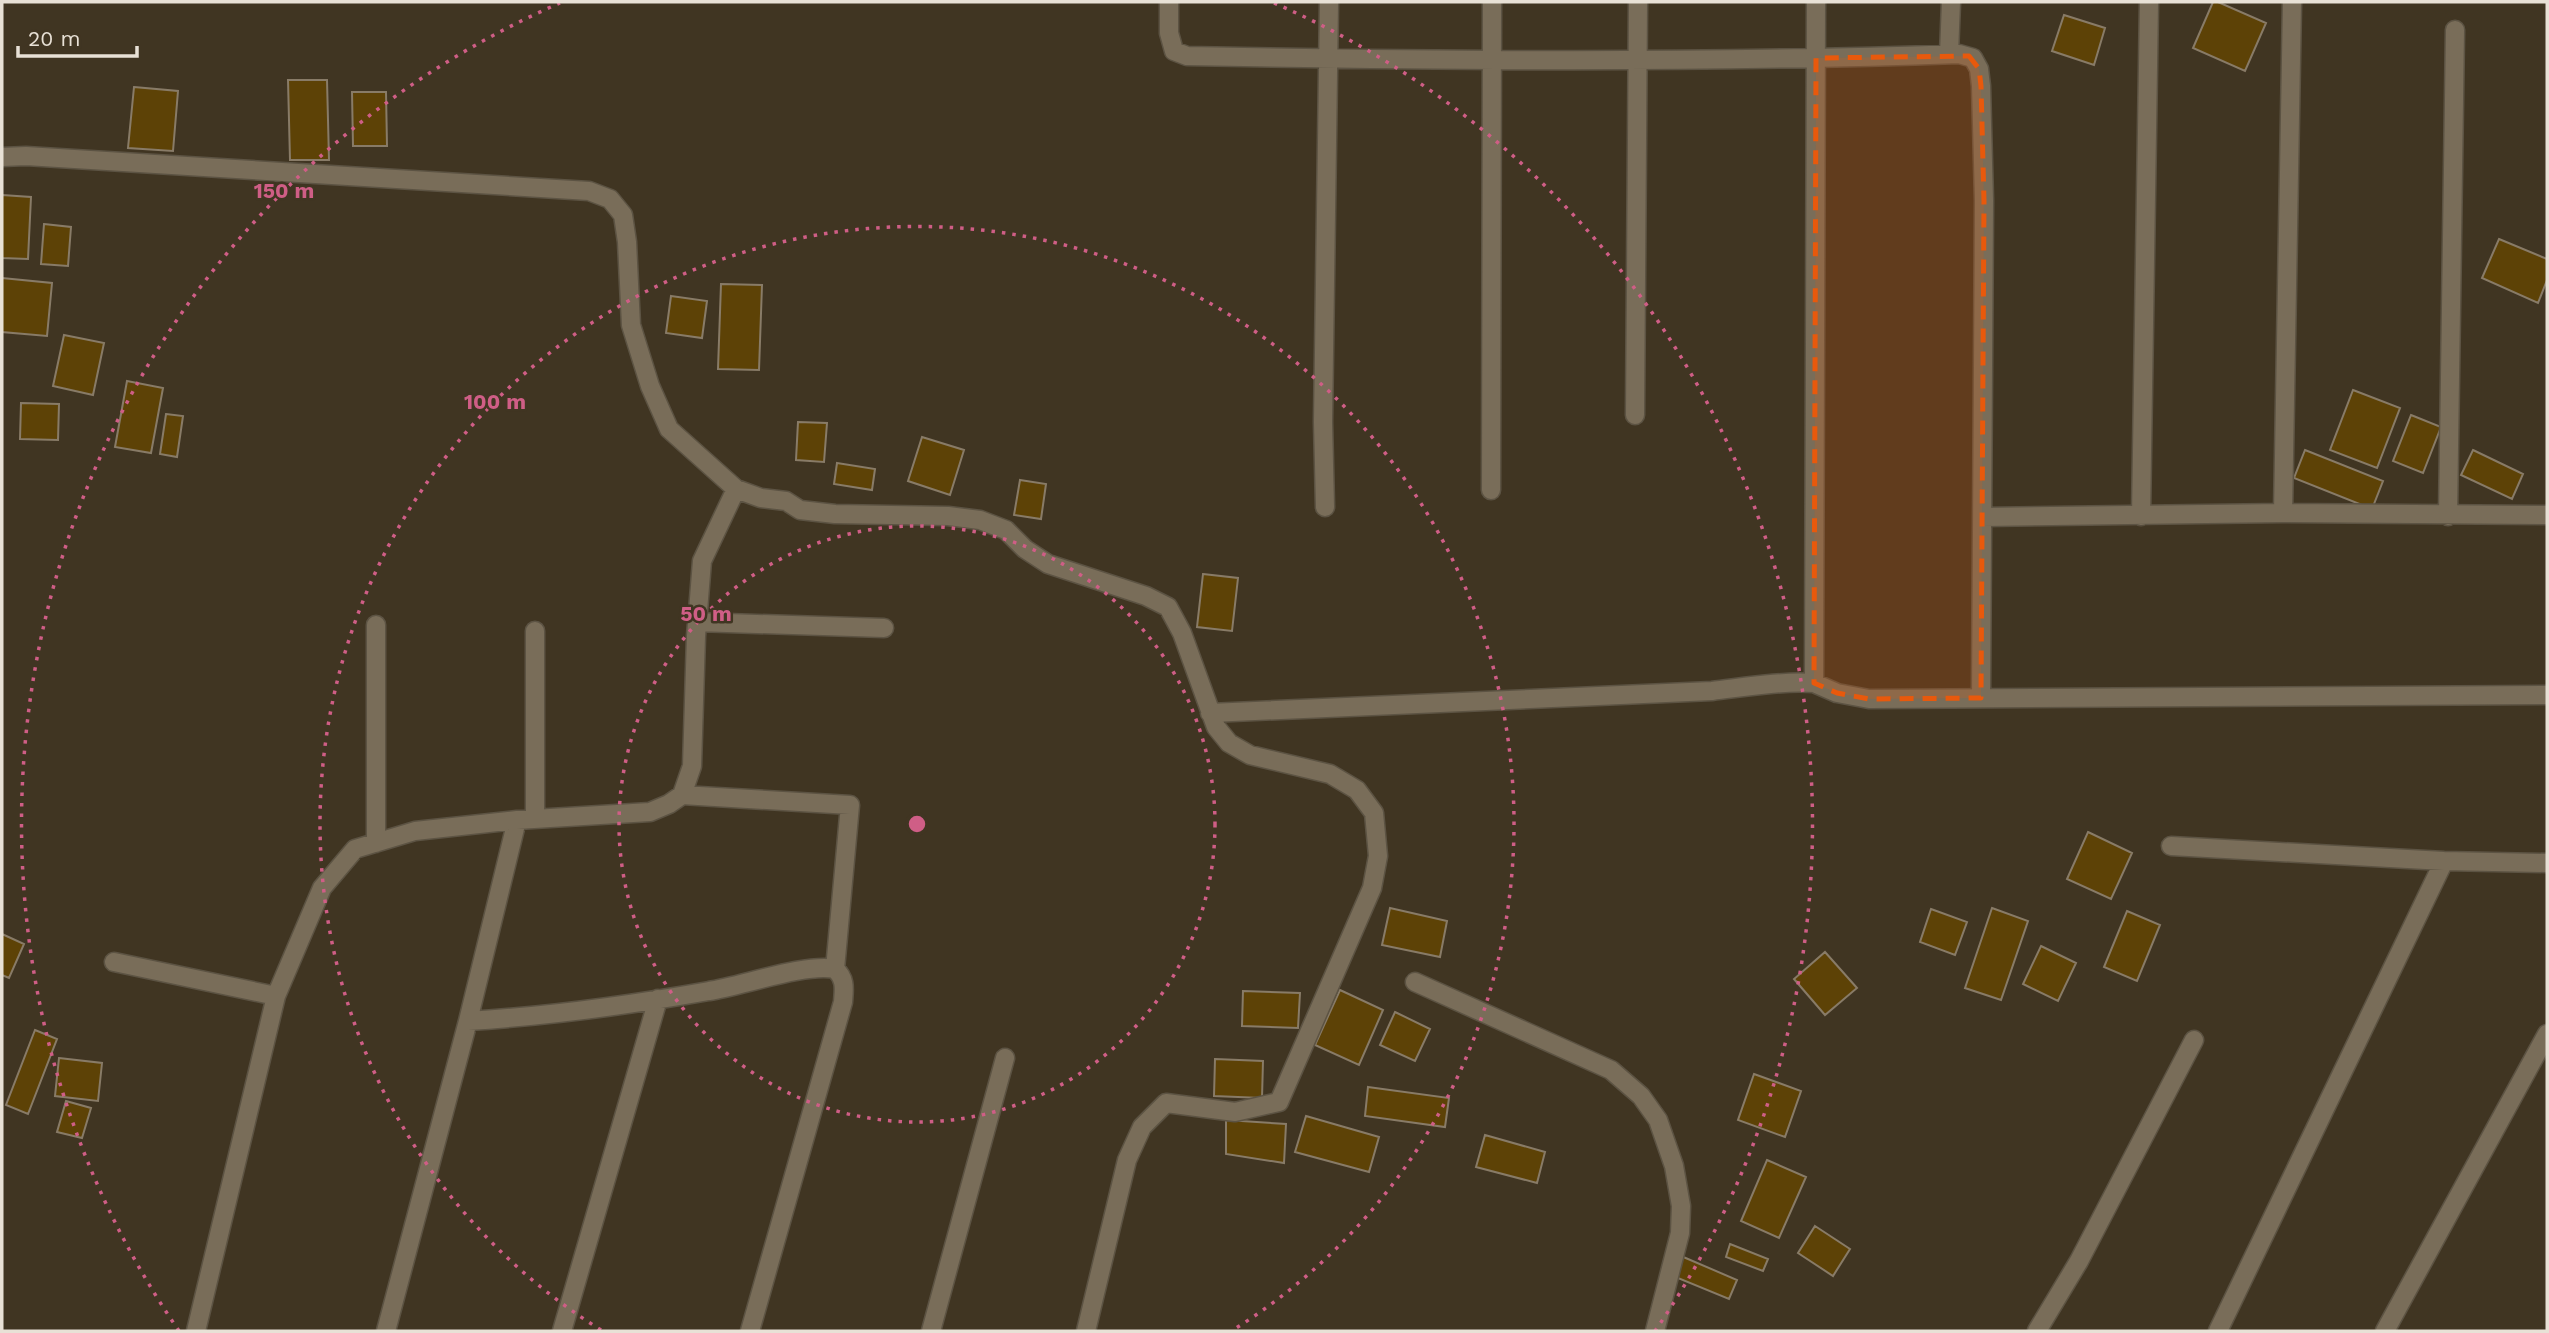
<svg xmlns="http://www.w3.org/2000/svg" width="2549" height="1333" viewBox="0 0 2549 1333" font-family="'Work Sans',sans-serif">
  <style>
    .building { fill: #5d4206; stroke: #887b67; stroke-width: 2 }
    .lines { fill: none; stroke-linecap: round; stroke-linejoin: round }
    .minor-casing { stroke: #5c5343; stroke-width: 21 }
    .minor { stroke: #796d59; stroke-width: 18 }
    .marked { fill: #e8590c; fill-opacity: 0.2; stroke: #e8590c; stroke-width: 5; stroke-dasharray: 14 9; stroke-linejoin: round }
    .ring { fill: none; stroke: #cf5e86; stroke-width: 3.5; stroke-dasharray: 3.5 7 }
    .centre { fill: #cf5e86; stroke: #403522; stroke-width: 3.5 }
    .ring-label { font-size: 21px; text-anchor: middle; font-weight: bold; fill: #cf5e86; stroke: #403522; stroke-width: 5; stroke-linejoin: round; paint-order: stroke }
  </style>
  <rect width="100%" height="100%" fill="#403522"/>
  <path class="building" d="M2213,2H2218L2266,23L2245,71L2193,48Z
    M2064,15L2105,28L2094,65L2052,51Z
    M288,80H327L329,160H290Z
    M134,87L178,91L173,151L128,148Z
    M352,92H386L387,146H353Z
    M2,195L31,197L28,259L2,258Z
    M44,224L71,227L68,266L41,264Z
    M2499,239L2547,259V280L2538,303L2482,278Z
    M2,278L52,283L47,336L2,332Z
    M721,284L762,285L759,370L718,369Z
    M671,296L707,301L702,338L666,333Z
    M64,335L104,343L93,395L53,386Z
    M127,381L163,388L151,453L115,447Z
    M2353,390L2400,408L2377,468L2330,450Z
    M21,403L59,404L58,440L20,439Z
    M166,414L183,416L177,457L160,454Z
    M2411,415L2441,427L2423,473L2393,461Z
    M798,422L827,423L824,462L796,460Z
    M922,437L964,450L950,495L908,481Z
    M2305,450L2383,481L2372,509L2294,478Z
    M2473,450L2523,474L2512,499L2461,475Z
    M837,463L875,469L872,490L834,484Z
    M1020,480L1046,484L1041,519L1014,515Z
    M1203,574L1238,578L1232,631L1197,627Z
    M2088,832L2132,853L2111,899L2067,879Z
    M1390,908L1447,921L1440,957L1382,945Z
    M1992,908L2028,921L2001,1000L1965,988Z
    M1931,909L1967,922L1955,955L1920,942Z
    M2127,911L2160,925L2137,981L2104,967Z
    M2,934L24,944L9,978L2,975Z
    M2041,946L2076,963L2058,1001L2023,984Z
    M1825,952L1857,988L1825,1015L1794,979Z
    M1340,990L1383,1010L1359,1065L1315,1045Z
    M1243,991L1300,993L1298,1028L1242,1026Z
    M1395,1012L1430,1029L1415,1061L1380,1045Z
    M35,1030L57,1039L28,1114L6,1105Z
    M59,1058L102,1063L98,1101L55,1096Z
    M1215,1059L1263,1061L1262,1098L1214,1096Z
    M1754,1074L1801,1091L1785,1137L1738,1120Z
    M1368,1087L1449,1098L1445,1127L1365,1116Z
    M66,1101L91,1108L82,1138L57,1132Z
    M1306,1116L1379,1137L1369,1172L1295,1152Z
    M1226,1120L1286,1124L1284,1163L1226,1154Z
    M1485,1135L1545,1152L1537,1183L1476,1167Z
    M1767,1160L1806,1177L1779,1238L1741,1221Z
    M1815,1226L1850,1249L1833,1276L1798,1253Z
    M1730,1244L1768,1259L1763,1271L1726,1257Z
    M1681,1256L1737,1280L1729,1299L1673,1276Z"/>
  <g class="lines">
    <defs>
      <path id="minor" d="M1169,2V33L1174,51L1187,56C1444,61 1702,63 1959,54L1973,58L1979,69L1981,86L1984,201L1981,698
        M1816,2L1814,683L1837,693L1869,699L2547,695
        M1949,54L1951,2
        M2,157L26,156L589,191L610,199L623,215L627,242L631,325L650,386L669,429L736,489L761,498L786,501L800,510L835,514L948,516L980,520L1006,530L1025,549L1048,564L1146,596L1168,607L1182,633L1216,727L1229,743L1250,755L1330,774L1357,790L1374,813L1378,856L1372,888L1279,1102L1235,1112L1166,1103L1142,1127L1127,1160L1086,1331
        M1635,415L1638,2
        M1491,490L1492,2
        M1325,507L1323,422L1329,2
        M2283,513L2292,2
        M2141,516L2149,2
        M2448,516L2455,30
        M1983,517L2283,513L2547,515
        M697,622L884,628
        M535,631V819
        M1210,713L1712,691C1746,687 1780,681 1814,683
        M682,795L850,805L835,969
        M376,843V625
        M2171,846L2444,861L2547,863
        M114,962L276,996
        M1415,982L1611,1070L1641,1096L1658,1120L1674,1166L1681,1206L1680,1233L1655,1331
        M468,1021C548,1016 630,1005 709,991C742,986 805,963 835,969C846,979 844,989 843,1002L750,1331
        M196,1331L276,996L322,888L355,849L415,831L517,820L650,812L669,804L682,795L692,766L696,636L702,561L736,489
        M386,1331L468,1021L517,820
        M562,1331L658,999
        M931,1331L1005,1058
        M2037,1331L2079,1261L2194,1040
        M2218,1331L2444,861
        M2385,1331L2547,1034"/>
    </defs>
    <use href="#minor" class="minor-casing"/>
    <use href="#minor" class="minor"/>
  </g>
  <path class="marked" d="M1969,56L1979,69L1981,86L1984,201L1981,698L1869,699L1837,693L1814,683L1816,58Z"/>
  <g class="ring">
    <circle cx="917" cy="824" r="298"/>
    <path d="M601 1330A597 597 0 1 1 1233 1330"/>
    <path d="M179 1331A895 895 0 0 1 560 3M1274 3A895 895 0 0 1 1655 1331"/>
  </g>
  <circle cx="917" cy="824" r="10" class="centre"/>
  <g class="ring-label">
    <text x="284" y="198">150 m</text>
    <text x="495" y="409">100 m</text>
    <text x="706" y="621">50 m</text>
  </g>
  <rect width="2549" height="1333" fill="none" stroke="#e8e1d6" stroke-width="7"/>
  <path d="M18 46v10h119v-10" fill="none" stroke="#e8e1d6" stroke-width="3.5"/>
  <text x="28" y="46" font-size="21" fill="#e8e1d6" stroke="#403522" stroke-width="5" paint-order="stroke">20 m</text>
</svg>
